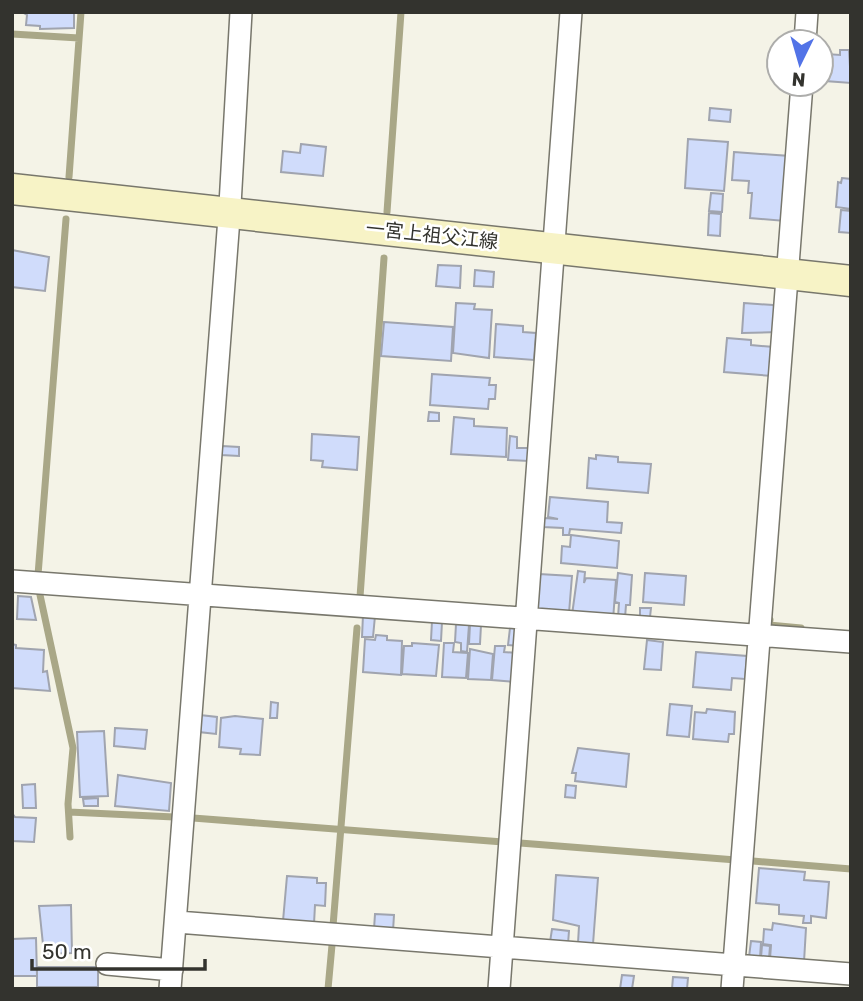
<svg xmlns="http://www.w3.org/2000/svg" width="863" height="1001" viewBox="0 0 863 1001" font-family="Rubik,'Noto Sans JP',sans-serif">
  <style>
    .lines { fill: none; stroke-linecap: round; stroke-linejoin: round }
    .stream { stroke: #a9a787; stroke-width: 7 }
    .building { fill: #d0dcfb; stroke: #a0a4af; stroke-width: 2 }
    .street-casing { stroke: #78776c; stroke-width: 24 }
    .secondary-casing { stroke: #78776c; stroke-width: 33 }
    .street { stroke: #fff; stroke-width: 21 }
    .secondary { stroke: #f7f3c6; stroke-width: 30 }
    .labels { text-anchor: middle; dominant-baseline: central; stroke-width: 5; stroke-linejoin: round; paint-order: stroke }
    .street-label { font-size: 19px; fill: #33332e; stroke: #fff }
  </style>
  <rect width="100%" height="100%" fill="#f4f3e7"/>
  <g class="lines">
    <path class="stream" d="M12,34L79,38
      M69,177L81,12
      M387,212L401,12
      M38,575L66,219
      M40,595L73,748L68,804L70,837
      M360,597L384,258
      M770,620L769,625L801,628
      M69,812L174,817
      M193,818L503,842
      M520,843L736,860
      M753,861L851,869
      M333,926L357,628
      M328,989L332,945"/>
  </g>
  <path class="building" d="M22,12H74V28L40,29V26L26,25L27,15Z
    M840,50H849L851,83L825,81L827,54L840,55Z
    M710,108L731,110L730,122L709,120Z
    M688,139L728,142L724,191L685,188Z
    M301,144L326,147L323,176L281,172L283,151L300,153Z
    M734,152L790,156L785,221L750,218L752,193H748L749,181L732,180Z
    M842,178L851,179V209L836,207L838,182L841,183Z
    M711,193L723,194L722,212L709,211Z
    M841,210L851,211V233L839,232Z
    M709,213L721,214L720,236L708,235Z
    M12,250L49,257L45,291L12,287Z
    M438,265L461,266L460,288L436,286Z
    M475,270L494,272L493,287L474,286Z
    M456,303L475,304L474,309L492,310L489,358L453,353Z
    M744,303L773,305L780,313L779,332L742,333Z
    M384,322L453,327L451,361L381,356Z
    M496,324L523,326V332L536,333L534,360L494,357Z
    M727,338L751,340V345L774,347L772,376L724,372Z
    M432,374L490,378L489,385H496L495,399H489L488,409L430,405Z
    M429,412L439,413V421H428Z
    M454,417L474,419V426L507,428L506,457L451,454Z
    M312,434L359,437L357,470L322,467L323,461L311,460Z
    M510,436L517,437V448H530L529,461L508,460Z
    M222,446L239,447V456L221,455Z
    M596,455L618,457V462L651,464L648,493L587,488L589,458L596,459Z
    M550,497L608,502L607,522L622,523L621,533L570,529L569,535H563V528L543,527L544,518L558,519L548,517Z
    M571,535L619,541L617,568L561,563L562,546L570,547Z
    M578,571L585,572L584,583L586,578L616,580L613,620L572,615Z
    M618,573L632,575L630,605H626L625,618L618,617L619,603L615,602Z
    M645,573L686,576L684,605L643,602Z
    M539,574L572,576L569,613L536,611Z
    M18,596L31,597L36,620L17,619Z
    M640,608H651L650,617L640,616Z
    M363,615L375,616L373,637H362Z
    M432,621L442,622L441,641L431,640Z
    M456,624L469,625L467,652L461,651V643L455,642Z
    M470,624L481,625L480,644H469Z
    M510,628L519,629L518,646L508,645Z
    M376,635L387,636V640L402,641L401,675L363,672L365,639L375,640Z
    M647,640L663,642L661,670L644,669Z
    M412,643L439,645L436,676L402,674L404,646H412Z
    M444,643H454L453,652L468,653L466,678L442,677Z
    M12,644L16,645V648L44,650L43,672L47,671L50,691L12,688Z
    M495,646H505L504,652L517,653L515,682L492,680Z
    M470,649L493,654L491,680L468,679Z
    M696,652L747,656L745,679L732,678L731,690L693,687Z
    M271,702L278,703L277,718H270Z
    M670,704L692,706L689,737L667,735Z
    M707,709L735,712L734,734H729L728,742L693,739L695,712L706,713Z
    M200,715L217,717L216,734L199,732Z
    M235,716L263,719L260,755L240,754L241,749L219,747L221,718Z
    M115,728L147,730L145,749L114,746Z
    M104,731L108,796L80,797L77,732Z
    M578,748L629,754L626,787L575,781L576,773H572Z
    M118,775L171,783L169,811L115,806Z
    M35,784L36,808H23L22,785Z
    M566,785L576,786L575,798L565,797Z
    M98,798V806H84L83,799Z
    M12,813L15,817L36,818L34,842L12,841Z
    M759,868L805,872L804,880L829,882L826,918L811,916V923H803L804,916L779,914V905L756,903Z
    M556,875L598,878L593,944L578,943L579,926L553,920Z
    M287,876L317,878V883H326L325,906L315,905L314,924L283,921Z
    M71,905L72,953L44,954L39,906Z
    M375,914L394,915L393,931L374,929Z
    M773,923L806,928L804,962L770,959L771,945L763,944L764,929L772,930Z
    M552,929L569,931L568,944L550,942Z
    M36,938L37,976H12V939Z
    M751,941L761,942L760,958L749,957Z
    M762,945L770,946L769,959L761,958Z
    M37,967H98V987H37Z
    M622,975L634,976L632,989H620Z
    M673,977L688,978L687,989H672Z"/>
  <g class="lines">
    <defs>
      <path id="street" d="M805,42L807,12
        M12,581L851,642
        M177,922L851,974
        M107,964L172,970
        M170,989L230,205L241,12
        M499,989L571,12
        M732,989L802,84"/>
      <path id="secondary" d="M12,189L851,281"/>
    </defs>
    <use href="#street" class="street-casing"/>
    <use href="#secondary" class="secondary-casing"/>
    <use href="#street" class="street"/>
    <use href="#secondary" class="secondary"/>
  </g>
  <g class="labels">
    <g class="street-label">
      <text transform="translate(432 235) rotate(6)">一宮上祖父江線</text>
    </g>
  </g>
  <rect width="863" height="1001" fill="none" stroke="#33332e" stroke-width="28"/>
  <g transform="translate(800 63) rotate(185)"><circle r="33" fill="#ffffff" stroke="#adadab" stroke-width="2"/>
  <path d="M0-5L12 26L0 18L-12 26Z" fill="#5273e7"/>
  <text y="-10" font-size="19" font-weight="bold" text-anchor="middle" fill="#33332e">N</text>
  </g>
  <path d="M32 959v10h173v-10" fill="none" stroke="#33332e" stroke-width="3.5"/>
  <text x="42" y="959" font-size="21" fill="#33332e" stroke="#ffffff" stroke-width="5" paint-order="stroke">50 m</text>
</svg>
